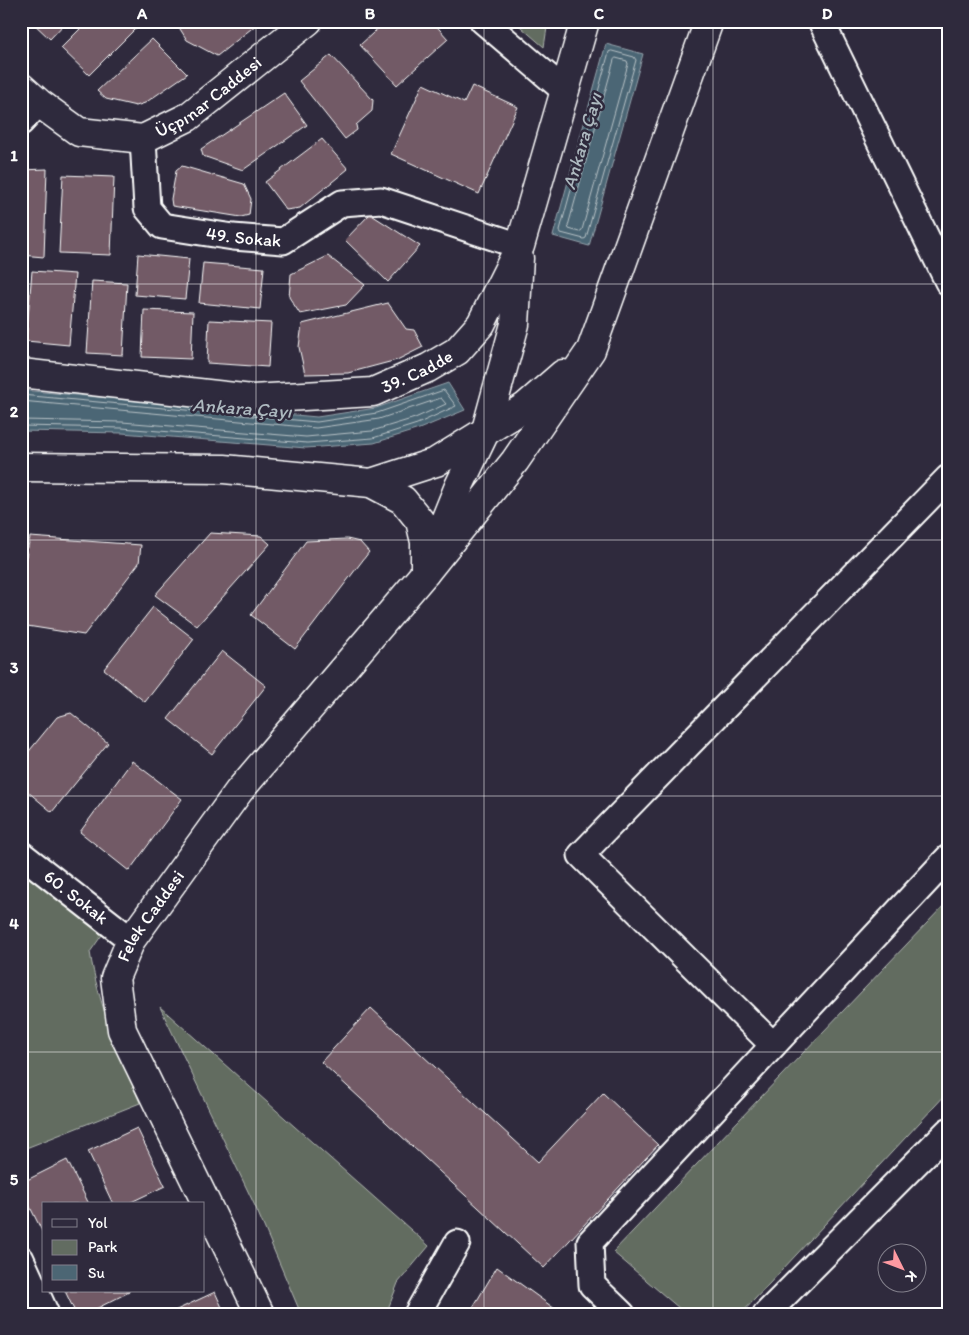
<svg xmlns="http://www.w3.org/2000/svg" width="969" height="1335" viewBox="0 0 969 1335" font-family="Itim,sans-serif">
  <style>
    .green { fill: #626c61; stroke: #b0b6b0 }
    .water { fill: #4c6674; stroke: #94a3ac }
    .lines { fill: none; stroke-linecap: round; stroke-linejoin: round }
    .shore { stroke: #b7c2c7; stroke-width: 1 }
    .building { fill: #725a66; stroke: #fff }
    .street-casing { stroke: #fff; stroke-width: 29 }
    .secondary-casing { stroke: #fff; stroke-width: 31 }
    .street { stroke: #2f2a3d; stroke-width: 25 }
    .secondary { stroke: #2f2a3d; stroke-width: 28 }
    .grid { fill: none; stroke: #fff; stroke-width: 1; stroke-opacity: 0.55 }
    .labels { text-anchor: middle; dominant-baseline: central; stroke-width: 5; stroke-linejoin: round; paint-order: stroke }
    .street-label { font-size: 18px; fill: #fff; stroke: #2f2a3d }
    .water-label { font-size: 19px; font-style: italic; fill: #aebac0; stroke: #2f2a3d }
    .neatline { fill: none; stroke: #fff; stroke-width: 2 }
    .grid-label { font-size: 16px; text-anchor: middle; font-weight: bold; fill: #fff }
  </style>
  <rect width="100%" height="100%" fill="#2f2a3d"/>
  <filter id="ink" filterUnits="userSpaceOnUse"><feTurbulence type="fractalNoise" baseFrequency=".02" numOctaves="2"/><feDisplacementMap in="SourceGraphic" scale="10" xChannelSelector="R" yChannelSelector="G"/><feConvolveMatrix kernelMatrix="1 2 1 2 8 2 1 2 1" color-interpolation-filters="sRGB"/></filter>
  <g filter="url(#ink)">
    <path class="green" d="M514,21H548L544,47Z
      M21,865L104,932L90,952C98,1005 120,1054 140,1103L21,1150Z
      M948,901V1092L741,1314H686L613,1252Z
      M160,1007L429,1246L398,1283L386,1314H301L256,1208Z"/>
    <path class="water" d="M606,44L643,54L589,246L553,236Z
      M448,383L465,410L419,429L374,443L306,448L122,433L21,431V390L317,417L376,408Z"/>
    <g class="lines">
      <path class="shore" d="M612,51L634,57L636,60L586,238L584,239L561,233L560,230L609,52Z
        M616,58L627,61L628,64L582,230L579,232L569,229L568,226L614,60Z
        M21,395L317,422L377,413L444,390L456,406L417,424L373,438L307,443L122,428L21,426
        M21,401L316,428L379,419L441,398L446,404L415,418L372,431L306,437L122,422L21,420"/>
    </g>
    <path class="building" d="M31,21H67L50,39Z
      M88,21H131L137,27L89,75L61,48Z
      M175,21H261L217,56L187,40Z
      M386,21H432L448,39L397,85L360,45Z
      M152,39L187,74L145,103L136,106L106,99L97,91Z
      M331,55L373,100L372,111L356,125L357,130L345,139L299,81Z
      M423,84L464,103L472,86L518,107L479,194L391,154Z
      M284,93L307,125L243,170L203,156L201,149Z
      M322,139L348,169L300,208L286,210L265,182Z
      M182,166L244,184L251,199L249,215L241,217L172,206L171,199L176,171Z
      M47,169L44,257L21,255V170Z
      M63,175L114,177L111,255L59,253Z
      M370,214L420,246L388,282L345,240Z
      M138,254L189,259L185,299L135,295Z
      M328,256L365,285L346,305L300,314L289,297L291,274Z
      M203,263L264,268L260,309L199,303Z
      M32,271L75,274L69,345L26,341Z
      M92,281L127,283L123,355L87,353Z
      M388,303L406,329L414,330L423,347L397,360L348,373L305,374L299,347L302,324Z
      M144,310L193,312L191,359L142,357Z
      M209,320L271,323L268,367L207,363Z
      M210,533L261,536L270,544L197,626L155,595Z
      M30,537L141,545L139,563L84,635L21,625V582Z
      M347,539L360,542L369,552L295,649L251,615L306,541Z
      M153,607L194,639L145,702L104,669Z
      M222,651L266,686L212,754L168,719Z
      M71,713L108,743L52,812L21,786V761L57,717Z
      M132,761L182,799L129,871L80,832Z
      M371,1008L538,1162L603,1093L658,1145L544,1268L321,1062Z
      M137,1128L165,1186L127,1204H113L88,1151Z
      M67,1160L89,1204H44V1235L21,1189V1183Z
      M497,1267L562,1314H469Z
      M65,1291H129V1292L86,1314H76Z
      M215,1292L225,1314H168Z"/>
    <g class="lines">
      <defs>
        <g id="street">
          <path d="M483,21L565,91"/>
          <path d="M821,21L948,282"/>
          <path d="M21,122L39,103"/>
          <path id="s1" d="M143,139L147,208L162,226L233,237L283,241L342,203L381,200L520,246"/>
          <path id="s2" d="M21,854L131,940"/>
          <path d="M773,1045L581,855L948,478"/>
          <path d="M21,1259L46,1314"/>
          <path d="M417,1314L457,1243"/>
          <path d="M622,1314L592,1285L590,1242L948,858"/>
          <path d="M766,1314L948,1131"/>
        </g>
        <g id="secondary">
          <path id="s3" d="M21,87L39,103L79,132L143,139L188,117L308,21"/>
          <path id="s4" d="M21,373L252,399L373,392L428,368L457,351L481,324L520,246L585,21"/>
          <path d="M21,467L224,469L371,483L403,500L420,521L425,542V573"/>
          <path d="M371,483L436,462L525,407L563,374"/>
          <path d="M434,548L459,486L486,430L515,324L519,258"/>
          <path id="s5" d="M260,1314L122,1030L115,978L131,940L239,791L425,573L515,461L591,350L709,21"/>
        </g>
      </defs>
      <use href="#street" class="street-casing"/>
      <use href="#secondary" class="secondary-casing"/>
      <use href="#street" class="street"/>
      <use href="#secondary" class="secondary"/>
    </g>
  </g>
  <path class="grid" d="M256,21V1314M484,21V1314M713,21V1314M21,284H948M21,540H948M21,796H948M21,1052H948"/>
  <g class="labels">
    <g class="street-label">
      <text stroke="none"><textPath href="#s3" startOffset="216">Üçpınar Caddesi</textPath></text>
      <text stroke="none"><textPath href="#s1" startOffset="175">49. Sokak</textPath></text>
      <text stroke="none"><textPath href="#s4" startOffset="402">39. Cadde</textPath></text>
      <text stroke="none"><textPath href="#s2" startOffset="70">60. Sokak</textPath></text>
      <text stroke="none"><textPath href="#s5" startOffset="440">Felek Caddesi</textPath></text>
    </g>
    <g class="water-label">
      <text transform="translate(582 141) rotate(-74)">Ankara Çayı</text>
      <text transform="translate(242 408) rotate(4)">Ankara Çayı</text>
    </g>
  </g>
  <rect width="969" height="1335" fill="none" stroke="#2f2a3d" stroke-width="55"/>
  <rect x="42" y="1202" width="162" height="90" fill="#2f2a3d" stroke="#827f8b"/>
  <rect x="52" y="1219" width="25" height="8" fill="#2f2a3d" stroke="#827f8b"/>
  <text x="88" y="1228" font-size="15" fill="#ffffff">Yol</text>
  <rect x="52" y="1240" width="25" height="15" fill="#626c61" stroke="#827f8b"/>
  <text x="88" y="1252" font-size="15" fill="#ffffff">Park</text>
  <rect x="52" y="1265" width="25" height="15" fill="#4c6674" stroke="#827f8b"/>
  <text x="88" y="1278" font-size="15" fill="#ffffff">Su</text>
  <g transform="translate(902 1268) rotate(132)"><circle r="24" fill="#2f2a3d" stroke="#827f8b"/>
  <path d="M0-4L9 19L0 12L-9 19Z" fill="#ff9aa2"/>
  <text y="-8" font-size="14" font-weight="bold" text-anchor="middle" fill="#ffffff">K</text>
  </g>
  <rect x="28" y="28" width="914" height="1280" class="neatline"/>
  <g class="grid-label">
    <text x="142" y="19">A</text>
    <text x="370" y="19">B</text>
    <text x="599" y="19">C</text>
    <text x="827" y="19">D</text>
    <text x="14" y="161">1</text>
    <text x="14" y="417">2</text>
    <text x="14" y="673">3</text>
    <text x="14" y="929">4</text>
    <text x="14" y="1185">5</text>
  </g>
</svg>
